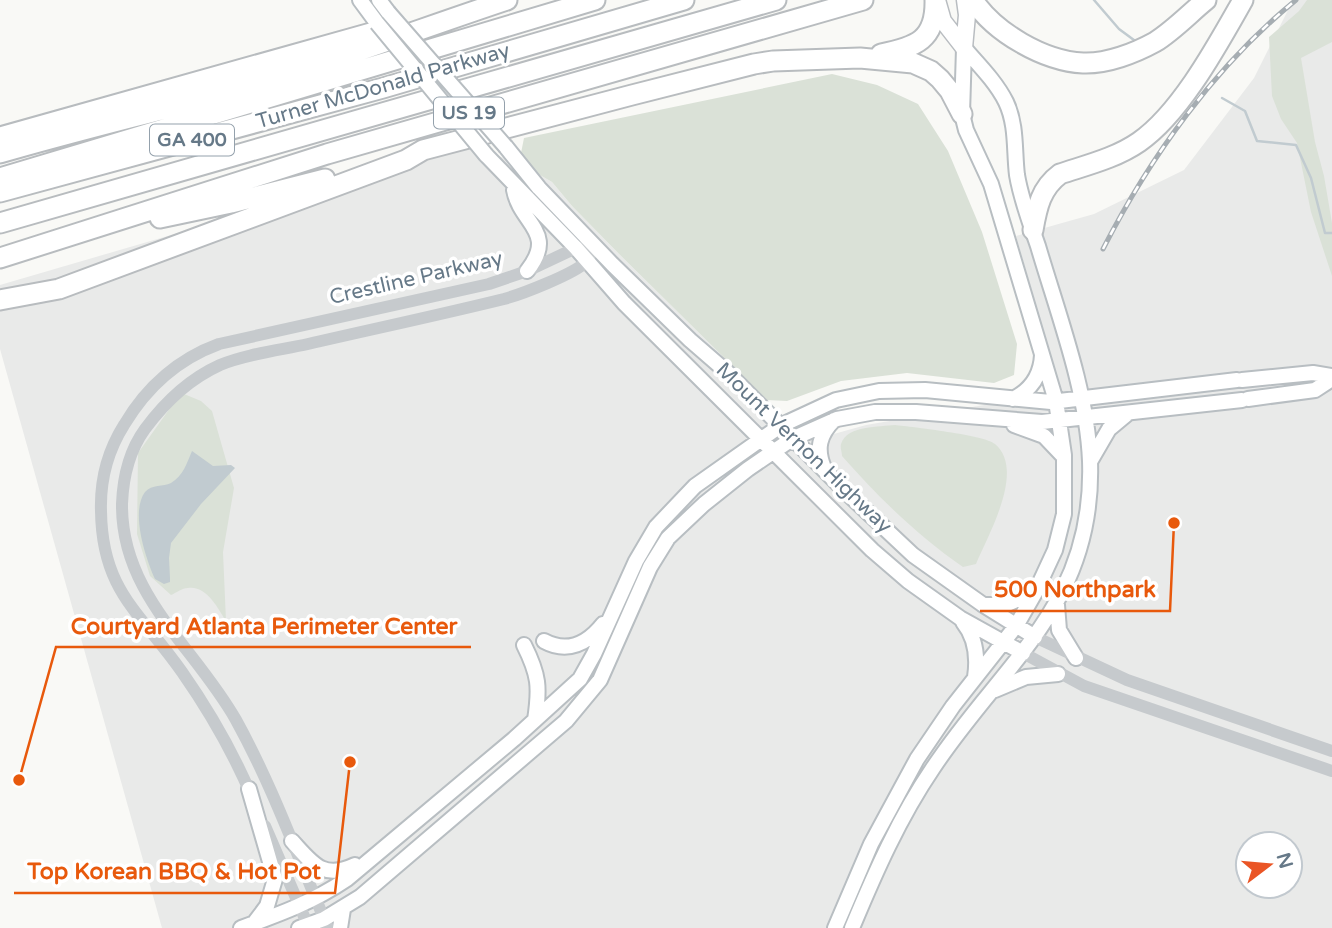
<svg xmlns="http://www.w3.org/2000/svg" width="1332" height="928" viewBox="0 0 1332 928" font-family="'Varela Round',sans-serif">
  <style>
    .built { fill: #e9eae9; fill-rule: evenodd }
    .green { fill: #dae1d7 }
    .water { fill: #c1cbd0 }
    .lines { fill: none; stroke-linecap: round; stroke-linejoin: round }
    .stream { stroke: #c1cbd0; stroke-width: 2.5 }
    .secondary-casing { stroke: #b8bec2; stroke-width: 18 }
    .primary-casing { stroke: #b9bdc1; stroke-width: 19 }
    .motorway-casing { stroke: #b8bcbf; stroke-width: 23 }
    .tertiary { stroke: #c6cacd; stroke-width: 12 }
    .secondary { stroke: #fff; stroke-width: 14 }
    .primary { stroke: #fff; stroke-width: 16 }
    .motorway { stroke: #fff; stroke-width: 19 }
    .rail-casing { stroke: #a6adb2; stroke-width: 5 }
    .rail { stroke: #fff; stroke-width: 2.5; stroke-dasharray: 8; stroke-linecap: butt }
    .secondary-bridge-casing { stroke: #b8bec2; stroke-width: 18; stroke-linecap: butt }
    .secondary-bridge { stroke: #fff; stroke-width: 14 }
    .labels { text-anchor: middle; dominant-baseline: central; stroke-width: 7; stroke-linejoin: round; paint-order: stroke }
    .shield { fill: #fff; stroke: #94a1ac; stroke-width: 2 }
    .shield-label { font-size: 19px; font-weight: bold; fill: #667988 }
    .street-label { font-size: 21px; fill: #667988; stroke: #fff }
    .leader { fill: none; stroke: #e8590c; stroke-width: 2.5 }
    .callout-dot { fill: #e8590c; stroke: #fff; stroke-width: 2.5 }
    .callout-label { font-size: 23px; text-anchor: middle; font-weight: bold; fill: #e8590c; stroke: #fff; stroke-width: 7; stroke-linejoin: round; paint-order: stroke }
  </style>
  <rect width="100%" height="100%" fill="#f9f9f6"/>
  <path class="built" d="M1293,0H1332V928H162L0,349V285L472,147L519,163L552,182L572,206L619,254L767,400L773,451L866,425L1061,392L1016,236L1094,214L1184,170L1254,78ZM1248,844H1290V886H1248Z"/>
  <path class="green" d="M1307,0H1332V42L1301,58L1315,142L1324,176L1332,223V276L1311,212L1297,143L1281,119L1272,96L1269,37L1299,11Z
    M832,74L877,85L918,104L948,151L982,232L1017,344L1014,375L994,383L907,373L841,381L787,401L767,400L619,254L572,206L552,182L519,163L524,138Z
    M184,394L201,401L212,411L234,488L223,552L226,621C218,608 206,585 188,588C182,588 176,593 171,595L150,576L137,534L138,453L173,404Z
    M895,425C912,427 985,435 995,444C1026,470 988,535 976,564L963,567C918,536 878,497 842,456C842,452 840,448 841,444C847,425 880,427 895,425Z"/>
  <path class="water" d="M192,451L213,466L231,465L235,468L201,504L171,543L169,558L170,578V582L164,584L155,579C146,559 130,512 145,492C152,484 163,487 171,483C183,476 187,463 192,451Z"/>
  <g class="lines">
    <path class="stream" d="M1094,0L1119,29L1138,43
      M1222,98L1245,111L1257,141L1296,145L1311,178L1325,233H1332"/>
    <defs>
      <path id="secondary" d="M360,0L377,23
        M379,0L388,12
        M506,147L539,188L612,264L690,340L728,373L846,492L913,555L982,604L1035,637
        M486,155L576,248L624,303L872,550L908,581L960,618L1023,653
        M514,190C520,224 558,232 527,271
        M1242,380L1313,373L1332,376
        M1013,399C1031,390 1041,375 1042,355
        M1248,399L1315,390L1332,379
        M1014,425L1044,436L1064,457
        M1091,460L1109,429L1127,414
        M824,468C816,449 819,435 834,420
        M985,605H1005L1035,592
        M1057,605L1059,630L1076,658
        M963,622C976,638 978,657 975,677
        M544,641C568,654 588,643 603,624
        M524,645C539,675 540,687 535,720
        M995,690L1026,677L1058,674
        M249,789L275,879L267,906L255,922
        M292,841C313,864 323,880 355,865
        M241,928C280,914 313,902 347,879L514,739L580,679L594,654L636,561L656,527L695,486L780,426L836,400L879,391L925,390L1051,402L1237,380
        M299,928L324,919L360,897L566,721L600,680L650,567L668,538L704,504L748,469L792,439L837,419L875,412H916L1042,422L1242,400
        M340,928L343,909
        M835,928L871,844L917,759L953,706L1016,626L1036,591L1055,550L1064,514V455L1056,401L991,184L966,130L962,114L964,48
        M852,928C875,873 899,818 933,768C1004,661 1095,605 1090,461C1087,390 1058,314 1038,246C1030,223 1021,199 1017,175C1014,151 1017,125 1006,102C996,82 979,65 964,48"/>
      <path id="primary" d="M937,0L943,21L964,48
        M964,48L967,15L965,0"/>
      <path id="motorway" d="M973,0C995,33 1044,61 1083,63C1107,64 1135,53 1155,42C1173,31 1190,13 1206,0
        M881,54C916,47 936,40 935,0
        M0,137L371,33
        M0,153C75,131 152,113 228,92C322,66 414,31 507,0
        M0,178L595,0
        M0,192L383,88L684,0
        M160,218L231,203L325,179
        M0,223L776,0
        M1033,230C1037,207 1041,188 1060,174C1087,165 1116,158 1139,142C1181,113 1218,44 1243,0
        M0,258L327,154L863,0
        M0,300L59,289L406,160L423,150L632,95L754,64L773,61L860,58L913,63L931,71L940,79L950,91L962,114"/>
    </defs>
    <use href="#secondary" class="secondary-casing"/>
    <use href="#primary" class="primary-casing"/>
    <use href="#motorway" class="motorway-casing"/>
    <path class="tertiary" d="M1035,637L1127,680L1332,751
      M1023,653L1084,686L1332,771
      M252,797C233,752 210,712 182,672C140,612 102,591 101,511C100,479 107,452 124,425C146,388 178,359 219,344L489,284L527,271L576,248L584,247
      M265,826L309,928
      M328,928C298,858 273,787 236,720C195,647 121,595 122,504C123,477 129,451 145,429C165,402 189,379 220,365C246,354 281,350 308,344C373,329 439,315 504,299C522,294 574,274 586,262C587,262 591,253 591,252"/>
    <use href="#secondary" class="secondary"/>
    <use href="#primary" class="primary"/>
    <use href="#motorway" class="motorway"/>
    <defs>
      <path id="rail" d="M1103,249C1150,157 1215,66 1296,0"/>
    </defs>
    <use href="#rail" class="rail-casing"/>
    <use href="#rail" class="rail"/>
    <defs>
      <path id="secondary-bridge" d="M388,12L506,147
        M377,23L486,155"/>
    </defs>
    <use href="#secondary-bridge" class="secondary-bridge-casing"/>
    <use href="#secondary-bridge" class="secondary-bridge"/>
  </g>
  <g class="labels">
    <g class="shield">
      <rect x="434" y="97.5" width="70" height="31" rx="5"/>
      <rect x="150" y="124.5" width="84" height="31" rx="5"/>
    </g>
    <g class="shield-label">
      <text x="469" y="113">US 19</text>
      <text x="192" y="140">GA 400</text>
    </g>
    <g class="street-label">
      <text transform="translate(383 86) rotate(-16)">Turner McDonald Parkway</text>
      <text transform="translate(416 278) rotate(-13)">Crestline Parkway</text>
      <text transform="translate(804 448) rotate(44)">Mount Vernon Highway</text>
    </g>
  </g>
  <path class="leader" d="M1174 523L1170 611H980M19 780L56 647H471M350 762L335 893H14"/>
  <g class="callout-dot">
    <circle cx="1174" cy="523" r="7"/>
    <circle cx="19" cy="780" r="7"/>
    <circle cx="350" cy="762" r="7"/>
  </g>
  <g class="callout-label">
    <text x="1075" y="597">500 Northpark</text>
    <text x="264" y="634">Courtyard Atlanta Perimeter Center</text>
    <text x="174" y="879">Top Korean BBQ &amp; Hot Pot</text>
  </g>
  <g transform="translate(1269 865) rotate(74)"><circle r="33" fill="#ffffff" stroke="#c2c9cf" stroke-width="2"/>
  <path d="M0-5L12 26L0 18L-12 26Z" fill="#ea5525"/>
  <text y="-10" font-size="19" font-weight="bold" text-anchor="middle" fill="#667988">N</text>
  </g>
</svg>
